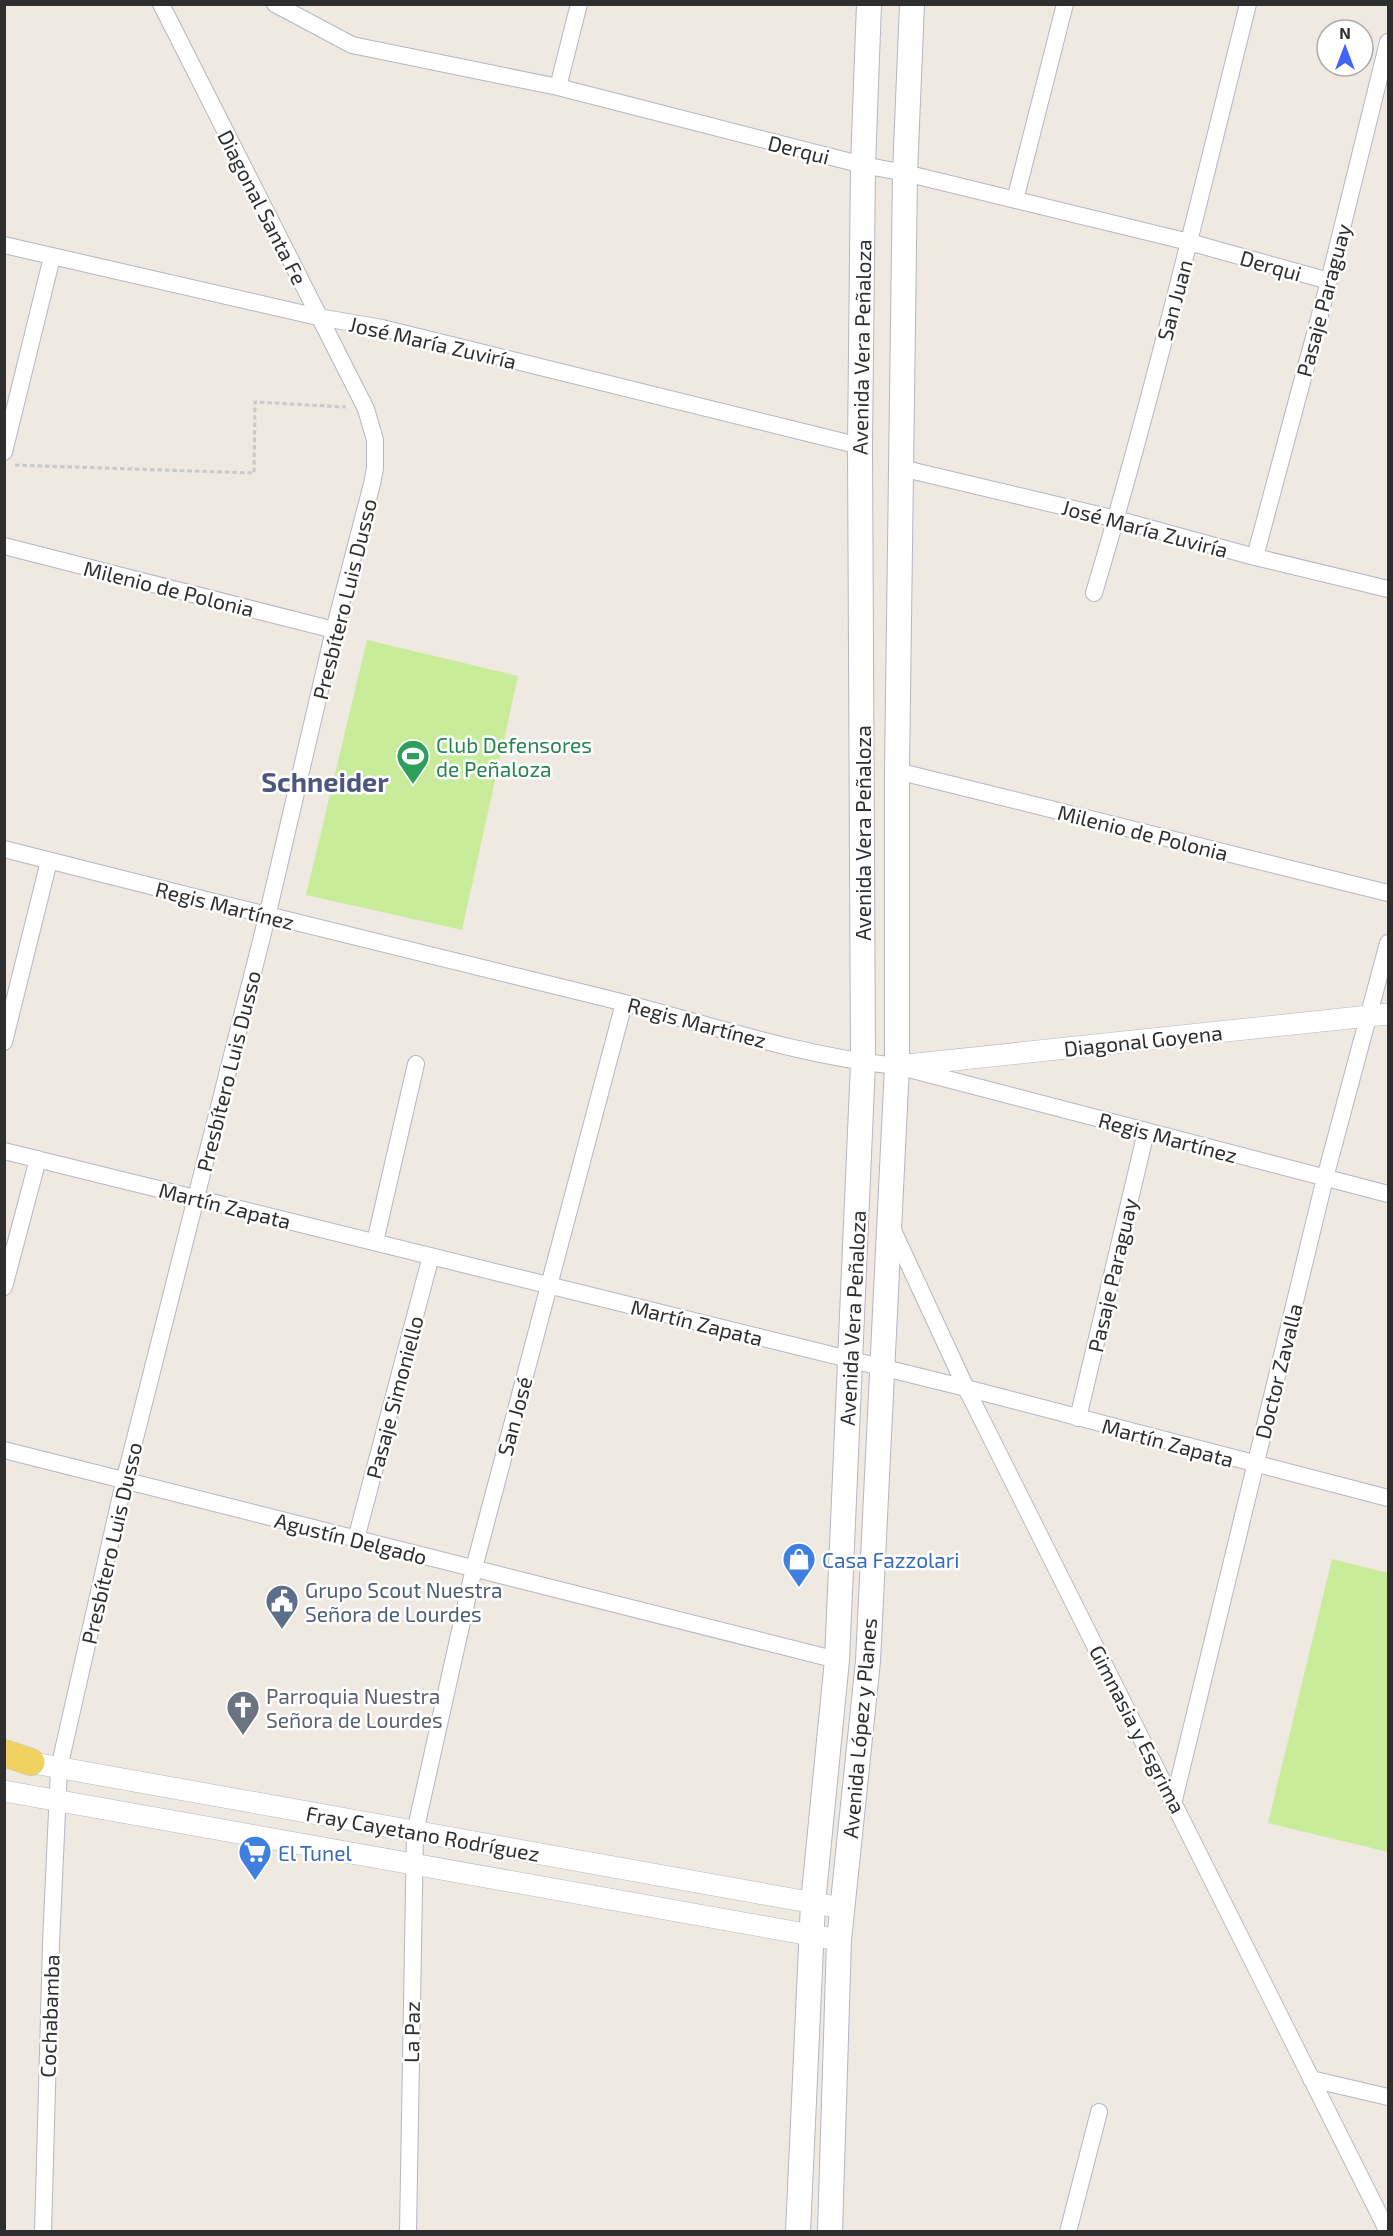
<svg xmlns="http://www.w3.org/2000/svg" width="1393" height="2236" viewBox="0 0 1393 2236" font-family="'Exo 2',sans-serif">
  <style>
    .pitch { fill: #c9ec9a }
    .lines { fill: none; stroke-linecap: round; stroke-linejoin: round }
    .minor-casing { stroke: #b4b7c1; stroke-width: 18 }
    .tertiary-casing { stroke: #b4b7c1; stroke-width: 22 }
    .secondary-casing { stroke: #b4b7c1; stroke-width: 26 }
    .primary-casing { stroke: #c9c9c9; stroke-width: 28 }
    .path { stroke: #c9c9c9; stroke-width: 3; stroke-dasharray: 4.5 3; stroke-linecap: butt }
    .minor { stroke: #fff; stroke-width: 16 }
    .tertiary { stroke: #fff; stroke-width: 21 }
    .secondary { stroke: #fff; stroke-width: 24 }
    .primary { stroke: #f2d163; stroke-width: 27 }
    .labels { text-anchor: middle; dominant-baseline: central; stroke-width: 5; stroke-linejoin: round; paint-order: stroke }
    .street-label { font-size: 21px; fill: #2e2e2e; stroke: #fff }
    .leisure-label { font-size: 21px; fill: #27864d; stroke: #fff; text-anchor: start }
    .shop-label { font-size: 21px; fill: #366cbe; stroke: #fff; text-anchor: start }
    .service-label { font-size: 21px; fill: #4e5e75; stroke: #fff; text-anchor: start }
    .worship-label { font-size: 21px; fill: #5b616d; stroke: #fff; text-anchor: start }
    .district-label { font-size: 27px; font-weight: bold; fill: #4d5680; stroke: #fff }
  </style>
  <rect width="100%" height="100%" fill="#efe9e1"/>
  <path class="pitch" d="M367,640L518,676L462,930L306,895Z
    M1332,1559L1388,1573V1852L1268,1823Z"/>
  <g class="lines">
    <defs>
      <path id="minor" d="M275,4L352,45L558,87L863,165L905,173L1189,242L1329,281
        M558,87L579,4
        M1015,200L1065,4
        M4,245L318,317L382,328L860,446
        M4,452L52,257
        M901,468L1116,519L1255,557L1388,589
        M4,546L334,630
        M1255,557L1329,281L1388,42
        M1094,593C1152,399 1199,201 1248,4
        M897,771L1388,893
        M4,849C204,900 405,950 605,998C702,1022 798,1056 897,1066L1388,1194
        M4,1042L49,861
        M4,1151L966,1388L1388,1498
        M891,1226L966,1388L1388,2232
        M375,1242L416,1064
        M4,1287L38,1159
        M1078,1418L1146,1132
        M4,1450L837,1660
        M356,1539L431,1256
        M1174,1800L1325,1178L1388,943
        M1311,2079L1388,2097
        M43,2232L51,1944L59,1768L124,1482L267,917L334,630L372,484L375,468V440L366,409L161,4
        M408,2232L415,1832L474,1568L624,1003
        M1068,2232L1099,2112"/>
      <path id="tertiary" d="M897,1066L1388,1014
        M17,1760L842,1908
        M4,1791L839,1940"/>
      <path id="secondary" d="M798,2232L813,1903L837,1660L863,1063L860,446L863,165L869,4
        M830,2232L839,1940L868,1661L897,1066V771L905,173L912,4"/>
      <path id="primary" d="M4,1753L31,1762"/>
    </defs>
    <use href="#minor" class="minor-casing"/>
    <use href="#tertiary" class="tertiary-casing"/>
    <use href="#secondary" class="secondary-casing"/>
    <use href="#primary" class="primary-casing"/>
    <path class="path" d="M15,465L254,473L255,402L346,407"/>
    <use href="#minor" class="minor"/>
    <use href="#tertiary" class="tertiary"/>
    <use href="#secondary" class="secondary"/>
    <use href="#primary" class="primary"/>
  </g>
  <defs>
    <symbol id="stadium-pin" viewBox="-11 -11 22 30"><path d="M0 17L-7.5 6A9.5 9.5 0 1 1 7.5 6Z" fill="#2e9e5b" stroke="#fff"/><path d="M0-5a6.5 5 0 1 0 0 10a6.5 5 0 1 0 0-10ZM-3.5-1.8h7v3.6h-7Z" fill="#fff"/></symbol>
    <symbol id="shop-pin" viewBox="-11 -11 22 30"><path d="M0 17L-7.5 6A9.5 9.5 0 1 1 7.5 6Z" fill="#3f7fe0" stroke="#fff"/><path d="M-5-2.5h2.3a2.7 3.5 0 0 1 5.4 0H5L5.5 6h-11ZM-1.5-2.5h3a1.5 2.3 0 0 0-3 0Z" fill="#fff"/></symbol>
    <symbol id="civic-pin" viewBox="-11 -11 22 30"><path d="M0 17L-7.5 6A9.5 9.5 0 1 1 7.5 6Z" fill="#5c6f8a" stroke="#fff"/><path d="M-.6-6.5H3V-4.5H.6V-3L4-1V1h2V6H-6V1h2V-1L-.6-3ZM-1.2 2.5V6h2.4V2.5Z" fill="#fff"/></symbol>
    <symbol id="church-pin" viewBox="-11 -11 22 30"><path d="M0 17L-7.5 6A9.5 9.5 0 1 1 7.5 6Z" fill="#6b7280" stroke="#fff"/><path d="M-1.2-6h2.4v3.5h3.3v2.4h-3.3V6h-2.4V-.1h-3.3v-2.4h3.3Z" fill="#fff"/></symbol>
    <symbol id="supermarket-pin" viewBox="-11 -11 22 30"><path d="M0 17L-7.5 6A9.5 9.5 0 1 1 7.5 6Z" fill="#3f7fe0" stroke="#fff"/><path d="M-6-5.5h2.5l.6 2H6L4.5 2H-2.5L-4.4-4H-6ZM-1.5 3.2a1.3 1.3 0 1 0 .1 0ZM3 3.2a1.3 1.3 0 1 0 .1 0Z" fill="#fff"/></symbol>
  </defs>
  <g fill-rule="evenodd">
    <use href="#stadium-pin" x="394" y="737" width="38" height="52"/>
    <use href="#shop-pin" x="780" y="1540" width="38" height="52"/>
    <use href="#civic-pin" x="263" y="1582" width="38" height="52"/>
    <use href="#church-pin" x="224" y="1688" width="38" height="52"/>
    <use href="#supermarket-pin" x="236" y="1833" width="38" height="52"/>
  </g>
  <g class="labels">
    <g class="street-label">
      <text transform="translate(799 149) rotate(14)">Derqui</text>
      <text transform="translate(263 207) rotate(63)">Diagonal Santa Fe</text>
      <text transform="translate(1271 265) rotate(16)">Derqui</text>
      <text transform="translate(1174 300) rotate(-75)">San Juan</text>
      <text transform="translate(1323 300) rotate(-75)">Pasaje Paraguay</text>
      <text transform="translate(433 342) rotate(13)">José María Zuviría</text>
      <text transform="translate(861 347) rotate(-89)">Avenida Vera Peñaloza</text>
      <text transform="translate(1145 528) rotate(15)">José María Zuviría</text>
      <text transform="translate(169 588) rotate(14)">Milenio de Polonia</text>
      <text transform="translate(344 599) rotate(-76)">Presbítero Luis Dusso</text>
      <text transform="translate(1143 832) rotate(14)">Milenio de Polonia</text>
      <text transform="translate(862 833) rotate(-90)">Avenida Vera Peñaloza</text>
      <text transform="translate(225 905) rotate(14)">Regis Martínez</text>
      <text transform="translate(697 1022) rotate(15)">Regis Martínez</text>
      <text transform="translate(1143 1040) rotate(-6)">Diagonal Goyena</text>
      <text transform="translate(228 1071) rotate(-76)">Presbítero Luis Dusso</text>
      <text transform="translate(1168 1137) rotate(15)">Regis Martínez</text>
      <text transform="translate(225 1205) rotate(14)">Martín Zapata</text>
      <text transform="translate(1112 1275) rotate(-77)">Pasaje Paraguay</text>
      <text transform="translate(852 1318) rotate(-87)">Avenida Vera Peñaloza</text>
      <text transform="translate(697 1322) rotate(14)">Martín Zapata</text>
      <text transform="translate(1278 1371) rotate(-76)">Doctor Zavalla</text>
      <text transform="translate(394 1397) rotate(-75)">Pasaje Simoniello</text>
      <text transform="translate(514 1416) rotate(-75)">San José</text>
      <text transform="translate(1168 1442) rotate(15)">Martín Zapata</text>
      <text transform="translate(351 1538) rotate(14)">Agustín Delgado</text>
      <text transform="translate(111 1543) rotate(-77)">Presbítero Luis Dusso</text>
      <text transform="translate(859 1728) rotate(-85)">Avenida López y Planes</text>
      <text transform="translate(1138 1729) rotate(63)">Gimnasia y Esgrima</text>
      <text transform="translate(423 1833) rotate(10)">Fray Cayetano Rodríguez</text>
      <text transform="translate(49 2016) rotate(-88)">Cochabamba</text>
      <text transform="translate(411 2032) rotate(-89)">La Paz</text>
    </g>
    <g class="leisure-label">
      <text x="436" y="744">Club Defensores<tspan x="436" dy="24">de Peñaloza</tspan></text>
    </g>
    <g class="shop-label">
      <text x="822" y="1559">Casa Fazzolari</text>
      <text x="278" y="1852">El Tunel</text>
    </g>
    <g class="service-label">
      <text x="305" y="1589">Grupo Scout Nuestra<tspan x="305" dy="24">Señora de Lourdes</tspan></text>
    </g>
    <g class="worship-label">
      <text x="266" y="1695">Parroquia Nuestra<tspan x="266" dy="24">Señora de Lourdes</tspan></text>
    </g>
    <g class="district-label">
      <text x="325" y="781">Schneider</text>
    </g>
  </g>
  <rect width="1393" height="2236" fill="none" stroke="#2e2e2e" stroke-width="12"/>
  <g transform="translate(1345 48)"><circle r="28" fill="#ffffff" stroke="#ababab" stroke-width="1.5"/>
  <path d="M0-4.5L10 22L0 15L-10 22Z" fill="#4264fb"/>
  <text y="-9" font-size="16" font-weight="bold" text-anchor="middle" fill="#2e2e2e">N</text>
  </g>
</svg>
